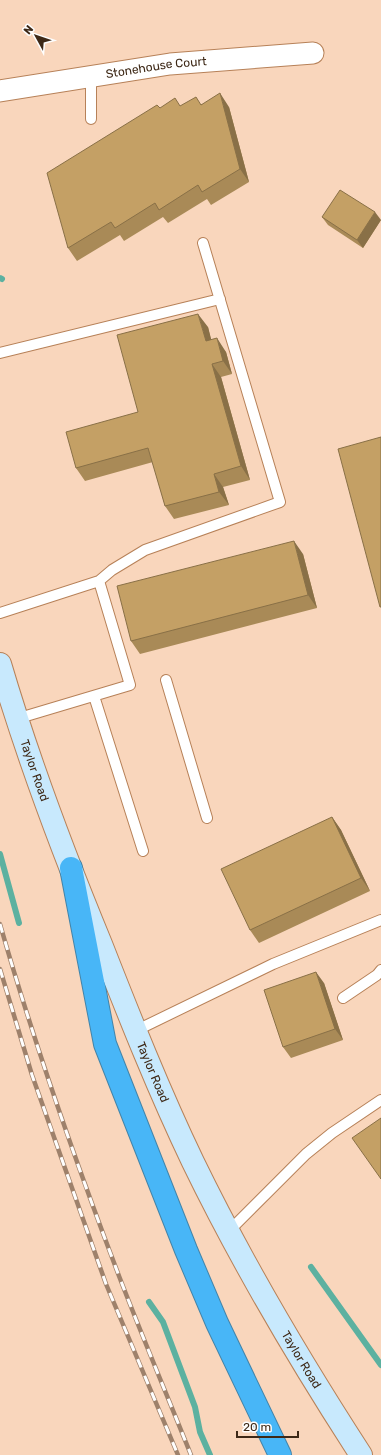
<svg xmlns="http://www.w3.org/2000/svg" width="381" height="1455" viewBox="0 0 381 1455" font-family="Rubik,sans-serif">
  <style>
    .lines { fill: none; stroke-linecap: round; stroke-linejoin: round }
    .stream { stroke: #5cb1a0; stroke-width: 6 }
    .service-casing { stroke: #b78158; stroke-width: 12 }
    .minor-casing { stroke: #b78158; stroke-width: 23 }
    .secondary-casing { stroke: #b78158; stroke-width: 24 }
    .motorway-casing { stroke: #4484a8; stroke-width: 24 }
    .service { stroke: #fff; stroke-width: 10 }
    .minor { stroke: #fff; stroke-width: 21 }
    .secondary { stroke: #c8e9fd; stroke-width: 22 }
    .motorway { stroke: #48b6f7; stroke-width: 22 }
    .rail-casing { stroke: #9e816b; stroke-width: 4.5 }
    .rail { stroke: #fefefe; stroke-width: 3; stroke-dasharray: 9; stroke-linecap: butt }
    .wall { fill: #a98a57 }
    .shaded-wall { fill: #897047 }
    .building { fill: #c4a065; stroke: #897047 }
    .labels { text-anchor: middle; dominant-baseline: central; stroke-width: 3; stroke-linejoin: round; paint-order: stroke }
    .street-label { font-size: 12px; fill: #3d2816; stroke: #fefefe }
  </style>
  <rect width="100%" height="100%" fill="#f9d6bc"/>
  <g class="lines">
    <path class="stream" d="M0,278L2,279
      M0,854L19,923
      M311,1267L381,1365
      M149,1302L163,1322L195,1407L200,1432L210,1455"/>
    <defs>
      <path id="service" d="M91,77V119
        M0,353L220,299
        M0,613L99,581L112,570L145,550L280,502L203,243
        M166,680L207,818
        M94,696L143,851
        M16,719L130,685L99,581
        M343,998L377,975L381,970
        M135,1031L273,964L381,920
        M229,1231L306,1154L332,1133L381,1100"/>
      <g id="minor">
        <path id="s1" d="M0,91L170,64L313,53"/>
      </g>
      <g id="secondary">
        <path id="s2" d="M0,664C28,759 63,852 101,944C130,1018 159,1091 193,1162C242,1263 300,1361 361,1455"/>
      </g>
      <path id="motorway" d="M71,868L105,1044L186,1250L217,1323L280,1455"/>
    </defs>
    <use href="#service" class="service-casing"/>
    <use href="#minor" class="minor-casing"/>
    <use href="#secondary" class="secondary-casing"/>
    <use href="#motorway" class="motorway-casing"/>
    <use href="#service" class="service"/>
    <use href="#minor" class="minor"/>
    <use href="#secondary" class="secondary"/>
    <use href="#motorway" class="motorway"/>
    <defs>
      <path id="rail" d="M0,924C34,1043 75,1160 119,1276C142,1336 167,1395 191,1455
        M0,969L32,1075L106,1284L178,1455"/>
    </defs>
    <use href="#rail" class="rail-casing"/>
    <use href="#rail" class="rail"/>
  </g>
  <path class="wall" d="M202,104L229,107L249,182L211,205L207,199L168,223L163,217L124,241L120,235L77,261L68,248L160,108Z
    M322,217L381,220L363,248L328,225Z
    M208,327L211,340L226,352L232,374L221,377L250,480L223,487L229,505L174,519L165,506L153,462L85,481L76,468L138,412Z
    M303,554L317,608L140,654L131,641Z
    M332,817L341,830L370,891L259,943L250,930Z
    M324,983L343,1040L291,1058L283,1047Z"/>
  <path class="shaded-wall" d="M220,93L229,107L249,182L240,169Z
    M375,212L381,220L363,248L357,240Z
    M198,314L208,327L215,354L206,341Z
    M217,338L226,352L232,374L223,361Z
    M212,364L221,377L250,480L241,466Z
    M214,474L223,487L229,505L219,492Z
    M294,541L303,554L317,608L308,595Z
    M332,817L341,830L370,891L361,878Z
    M316,972L324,983L343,1040L335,1029Z"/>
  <path class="building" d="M220,93L240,169L202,192L198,185L159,210L155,203L115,228L111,222L68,248L47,173L157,105L160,108L175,98L180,106L196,97L201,105Z
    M340,190L375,212L357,240L322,217Z
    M198,314L206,341L217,338L223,361L212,364L241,466L214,474L219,492L165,506L148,448L76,468L66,432L138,412L117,335Z
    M381,437V607H380L338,449Z
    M294,541L308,595L131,641L117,586Z
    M332,817L361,878L250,930L221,869Z
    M316,972L335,1029L283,1047L264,990Z
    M381,1118V1179L352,1138Z"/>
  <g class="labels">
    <g class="street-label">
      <text stroke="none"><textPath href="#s1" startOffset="158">Stonehouse Court</textPath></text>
      <text stroke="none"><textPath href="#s2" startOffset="112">Taylor Road</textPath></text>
      <text stroke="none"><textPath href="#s2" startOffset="436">Taylor Road</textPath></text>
      <text stroke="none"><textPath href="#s2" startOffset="760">Taylor Road</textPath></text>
    </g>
  </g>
  <g transform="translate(36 36) rotate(310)" stroke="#fefefe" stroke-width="3" paint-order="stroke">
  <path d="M0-3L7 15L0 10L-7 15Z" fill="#3d2816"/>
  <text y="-6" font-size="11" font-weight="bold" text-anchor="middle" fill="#3d2816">N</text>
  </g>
  <path d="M237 1431v6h61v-6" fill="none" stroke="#3d2816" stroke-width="2"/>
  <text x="243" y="1431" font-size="12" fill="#3d2816" stroke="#fefefe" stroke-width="3" paint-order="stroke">20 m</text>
</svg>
